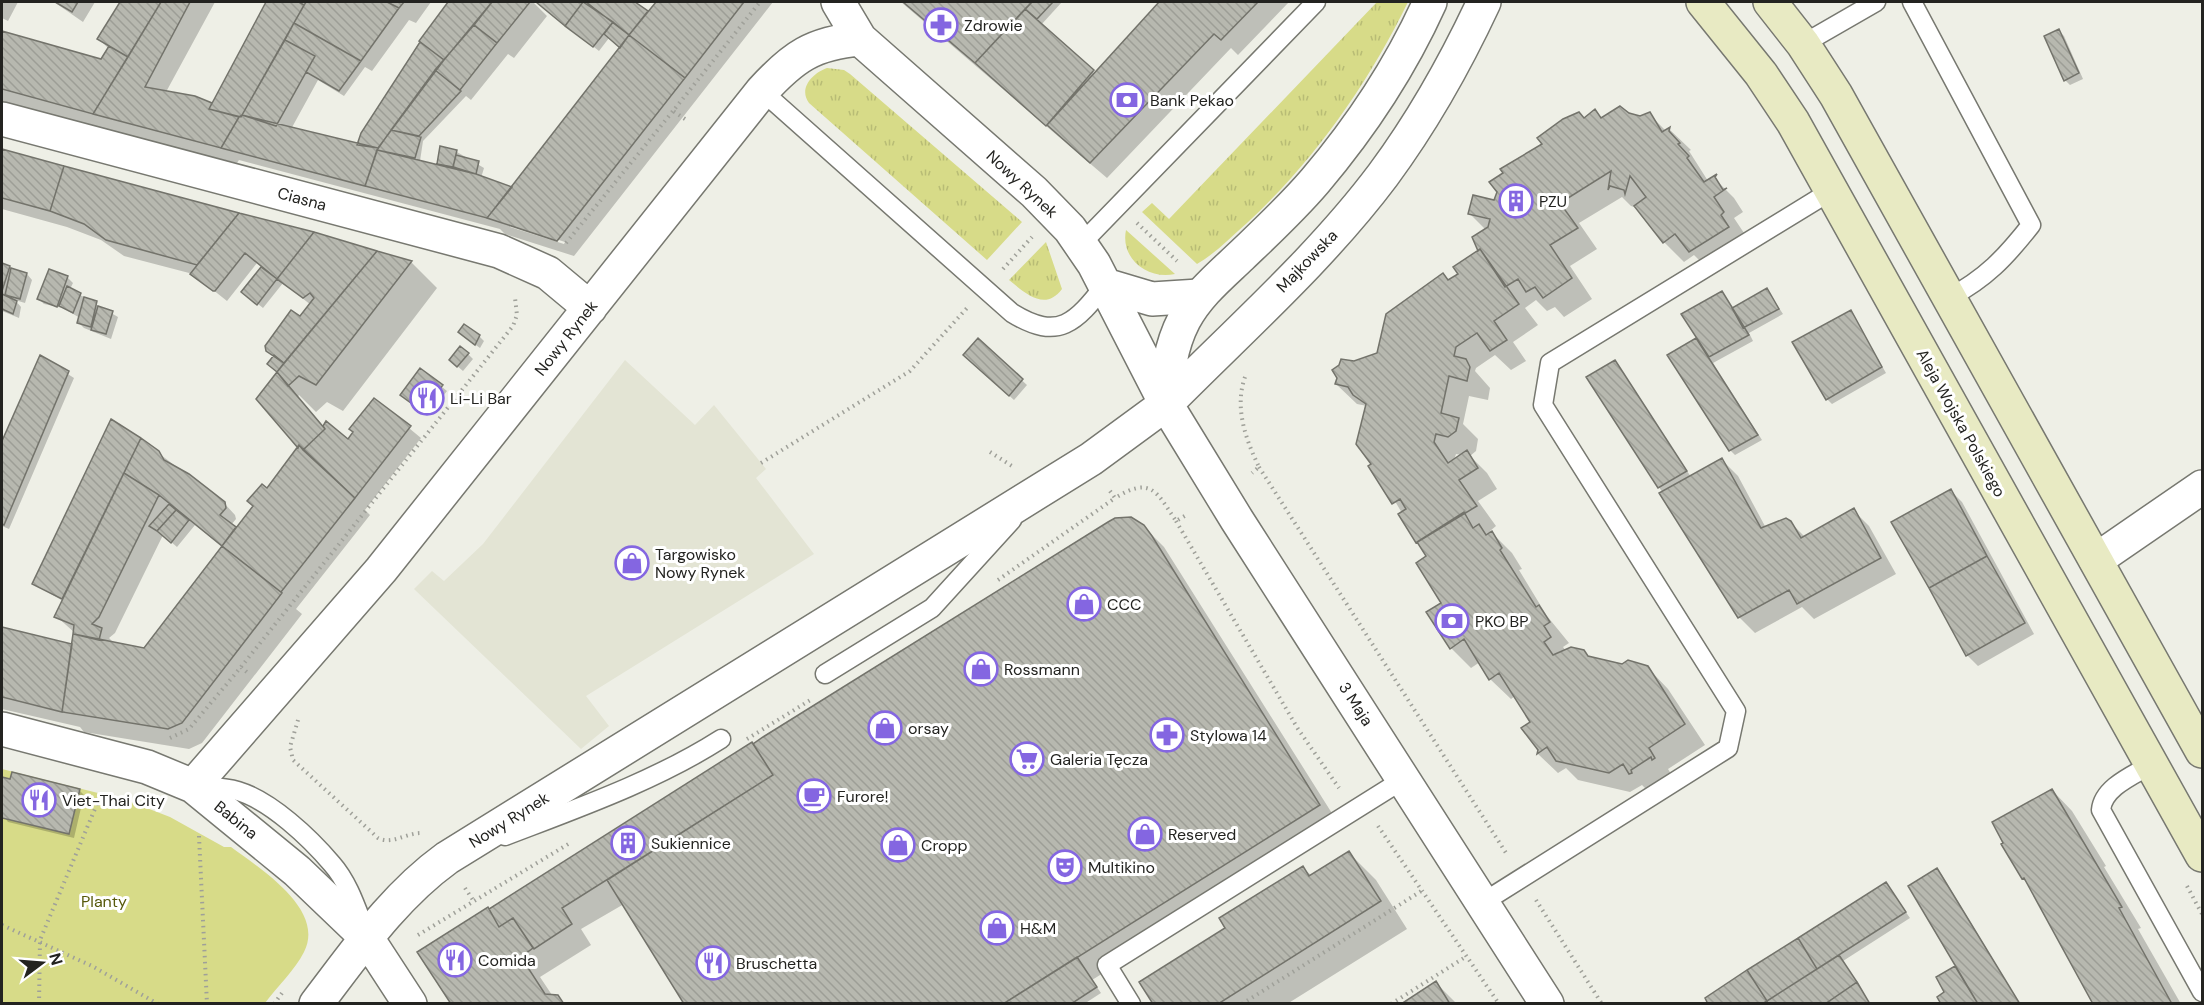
<svg xmlns="http://www.w3.org/2000/svg" width="2204" height="1005" viewBox="0 0 2204 1005" font-family="'DM Sans',sans-serif">
  <style>
    .built { fill: #e3e4d4 }
    .grass { fill: url(#grass-tufts) }
    .park { fill: #d7db88 }
    .shadow { fill: #0003; fill-rule: evenodd }
    .building { fill: url(#building-back-hatch); stroke: #73736b; stroke-width: 1.5 }
    .lines { fill: none; stroke-linecap: round; stroke-linejoin: round }
    .service-casing { stroke: #777870; stroke-width: 21 }
    .minor-casing { stroke: #777870; stroke-width: 36 }
    .tertiary-casing { stroke: #777870; stroke-width: 36 }
    .secondary-casing { stroke: #777870; stroke-width: 36 }
    .path { stroke: #9fa099; stroke-width: 4; stroke-dasharray: 1.5 4.5; stroke-linecap: butt }
    .service { stroke: #fff; stroke-width: 18 }
    .minor { stroke: #fff; stroke-width: 33 }
    .tertiary { stroke: #fff; stroke-width: 33 }
    .secondary { stroke: #e8eac3; stroke-width: 33 }
    .labels { text-anchor: middle; dominant-baseline: central; stroke-width: 6; stroke-linejoin: round; paint-order: stroke }
    .poi-label { font-size: 16px; fill: #232320; stroke: #fff; text-anchor: start }
    .street-label { font-size: 16px; fill: #232320; stroke: #fff }
    .park-label { font-size: 16px; fill: #57590b; stroke: #fff }
  </style>
  <defs>
    <pattern id="grass-tufts" width="24" height="20" patternUnits="userSpaceOnUse" patternTransform="scale(1.5)"><rect width="24" height="20" fill="#d7db88"/><path d="M3 7l-1-3M5 7V3M7 7l1-3M15 17l-1-3M17 17v-4M19 17l1-3" fill="none" stroke="#b8bc75"/></pattern>
    <pattern id="building-back-hatch" width="6" height="6" patternUnits="userSpaceOnUse" patternTransform="scale(1.5)"><rect width="6" height="6" fill="#b7b8af"/><path d="M-1 5l2 2M0 0l6 6M5-1l2 2" fill="none" stroke="#9d9e96"/></pattern>
  </defs>
  <rect width="100%" height="100%" fill="#eeefe6"/>
  <path class="built" d="M625,360L695,425L714,405L766,469L756,478L814,554L586,696L609,726L581,749L414,589L432,571L444,581L483,544Z"/>
  <path class="grass" d="M1377,2H1408C1368,84 1314,161 1247,223C1231,237 1216,253 1197,264L1142,212L1152,203L1169,219Z
    M827,68L844,70L850,74L1022,222L987,260L809,103C798,88 813,73 827,68Z
    M1126,230L1175,274C1148,280 1120,259 1126,230Z
    M1046,242L1062,289C1045,312 1025,293 1009,280Z"/>
  <path class="park" d="M2,769L126,800L170,817L224,847H231C259,868 326,909 304,952C295,970 277,987 265,1003H2Z"/>
  <path class="shadow" d="M2,2H18L8,21L2,18Z
    M54,2H95L83,22Z
    M122,2H215L166,92L212,105L268,2H431L416,23L409,20L372,71L365,67L344,96L318,80L290,131L358,147L363,133L420,41L450,2H533L547,16L514,58L508,54L471,100L466,96L423,141L420,161L442,166L439,163L457,152L484,168L481,178L511,188L621,48L609,38L599,51L537,2H633L648,13L657,2H773L574,256L505,234L500,229L239,160L237,163L2,104V32L102,60L109,49L99,39ZM510,224L565,242L564,244L510,227Z
    M901,2H1062L1041,25L1094,73L1161,2H1289L1238,55L1231,48L1107,178Z
    M2059,31L2064,36L2083,79L2070,85L2065,80Z
    M1595,111L1603,119L1628,115L1640,117L1649,114L1666,131L1669,129L1691,150L1689,151L1708,181L1714,178L1734,198L1743,212L1734,218L1744,233L1740,236L1748,248L1710,271L1694,255L1684,262L1664,242L1637,208L1631,206L1622,197L1579,223L1597,249L1570,266L1592,299L1564,317L1555,307L1547,311L1536,300L1525,308L1538,325L1513,342L1526,361L1511,370L1495,355L1476,368L1475,371L1490,388L1488,400L1469,396L1463,424L1478,439L1476,451L1470,456L1487,473L1497,489L1478,501L1496,526L1490,531L1512,553L1522,569L1519,570L1547,616L1569,643L1563,647L1566,651H1584L1590,658L1648,668L1668,689L1705,745L1668,769L1674,779L1651,794L1642,785L1630,792L1578,780L1566,768L1558,773L1538,754L1535,743L1523,731L1532,722L1515,696L1511,699L1490,679L1480,662L1471,668L1451,648L1443,603L1428,557L1373,464L1367,406L1357,404L1336,384L1354,362L1378,354L1480,252L1486,230L1470,214L1495,202ZM1456,454L1462,455L1454,460Z
    M2,150L411,262L437,288L343,411L327,402L316,412L299,395L298,397L324,427L327,423L348,441L375,400L421,438L365,510L370,515L296,609L302,614L202,743L189,749L84,732L80,727L2,709V628L73,647L75,633L56,616L63,601L34,584L140,439L224,503L235,515L236,519L231,525L237,529L299,447L278,372L274,369V357L268,351L311,305L283,283L263,308L243,292L262,267L257,263L227,301L193,274L124,256L101,240L67,227L2,209ZM195,525L223,548L144,649L115,644L109,638L115,633L163,535L177,547Z
    M2,265L27,274L32,280L25,303L15,300L21,307L19,318L2,311Z
    M50,271L68,278L73,283L70,289L118,317L111,339L84,328L79,323L80,318L63,308L44,304L39,299Z
    M1767,290L1783,314L1749,333L1753,341L1713,363L1762,440L1735,455L1730,450L1696,339L1703,346L1722,293L1733,308Z
    M1851,312L1886,373L1832,404L1827,399Z
    M479,336L484,341L480,348L465,337Z
    M978,340L1027,385L1014,400L970,360Z
    M468,354L473,359L463,371L456,365Z
    M41,357L74,378L9,529L2,526V448Z
    M1615,361L1691,477L1722,460L1738,476L1766,528L1789,521L1805,537L1853,510L1869,526L1896,574L1814,619L1802,607L1755,633L1739,617L1659,487Z
    M420,370L447,391L428,415L407,399Z
    M1951,491L1962,502L2034,634L1978,666L1967,655Z
    M1109,523L1143,526L1164,547L1340,826L1092,980L1101,993L1084,1004H686L624,904L581,929L591,945L540,977L552,995L565,1004H453L419,952Z
    M2,778L79,790L84,795L74,838L8,822L2,814Z
    M2052,790L2072,811L2106,866L2104,867L2141,928L2138,929L2181,1004H2095L2029,885L2023,879Z
    M1349,853L1376,880L1407,929L1287,1004H1154L1227,929L1303,868L1312,876Z
    M1937,870L1942,875L2020,1004H1943L1946,993L1938,978L1957,966Z
    M1886,884L1910,918L1843,961L1870,1004H1709Z
    M1436,983L1457,1004H1403Z"/>
  <path class="building" d="M55,2H78L72,12Z
    M120,2H161L128,57L97,39Z
    M161,2H190L145,87L195,96L212,103L209,109L239,117L221,148L93,114Z
    M266,2H299L304,5L241,117L209,109Z
    M306,2H387L399,8L361,61L294,23Z
    M387,2H404L399,8Z
    M448,2H492L444,60L419,41Z
    M492,2H530L497,43L474,25Z
    M536,2H583L565,26Z
    M583,2L613,22L593,47L565,26Z
    M586,2H635L648,11L629,35Z
    M656,2H744L685,78L629,35Z
    M903,2H1032L975,63Z
    M1032,2H1053L1037,19L1025,9Z
    M1159,2H1258L1221,40L1214,34L1090,163L1047,125Z
    M1025,9L1094,70L1046,126L975,63Z
    M613,22L629,35L620,48L604,34Z
    M294,23L361,61L339,91L306,72L315,56L285,40Z
    M474,25L497,43L460,90L435,70Z
    M2059,29L2079,73L2064,81L2044,36Z
    M2,31L101,59L109,46L128,57L93,114L2,89Z
    M629,35L685,78L557,241L487,218Z
    M285,40L315,56L276,126L242,115Z
    M420,42L444,60L378,148L357,145L361,133Z
    M435,70L461,91L419,136L391,130Z
    M1620,106L1629,113L1640,116L1650,112L1662,132L1670,127L1669,131L1680,143L1678,144L1689,156L1687,158L1704,182L1717,174L1715,177L1723,190L1727,188L1714,197L1724,212L1721,215L1729,227L1689,252L1675,234L1663,243L1634,206L1646,197L1630,176L1625,194L1624,190L1610,186L1608,190L1611,171L1560,203L1578,228L1550,245L1572,278L1543,298L1535,287L1526,292L1518,279L1505,287L1480,249L1478,251L1472,237L1488,227L1490,219L1468,214L1473,195L1494,200L1497,192L1489,182L1503,173L1500,169L1542,144L1537,138L1563,119L1579,112L1584,118L1595,109L1601,118Z
    M242,115L378,148L365,186L221,148L239,117Z
    M391,130L421,137L415,158L377,150Z
    M440,146L457,150L453,167L437,164Z
    M2,149L64,166L50,211L2,198Z
    M377,150L476,174L512,187L487,218L365,186Z
    M456,155L479,161L476,174L453,167Z
    M64,166L239,213L197,265L106,240L84,224L50,211Z
    M239,213L314,232L277,279L245,253L215,291H213L190,274Z
    M314,232L377,251L284,363L266,351L265,346L291,310L300,316L314,298L310,293L303,298L277,279Z
    M1480,249L1519,304L1494,321L1507,340L1490,351L1477,333L1456,347L1454,356L1466,359L1470,367L1467,381L1449,376L1441,413L1459,418L1456,431L1448,437L1436,434L1434,442L1448,463L1467,450L1478,468L1459,480L1477,506L1416,543L1398,514L1406,509L1400,499L1392,504L1368,466L1371,464L1356,444L1366,404L1353,395L1348,387L1335,384L1337,378L1332,370L1339,365L1341,359L1354,361L1377,353L1386,314L1443,273L1448,280L1458,274L1453,267Z
    M377,251L412,261L316,385L299,376L288,386L277,372Z
    M2,263L10,266L2,291Z
    M261,267L277,279L257,305L241,292Z
    M11,268L27,273L20,299L5,295Z
    M49,269L68,276L57,307L37,299Z
    M67,286L81,293L73,313L59,306Z
    M1767,288L1779,309L1743,328L1732,308Z
    M1722,291L1749,335L1709,357L1681,314Z
    M2,294L17,301L13,314L2,309Z
    M84,297L97,301L91,327L77,323Z
    M98,306L113,311L106,334L91,330Z
    M1851,310L1882,367L1826,400L1792,342Z
    M464,324L480,335L475,345L458,332Z
    M978,338L1023,379L1009,396L963,355Z
    M1696,338L1758,435L1729,451L1667,355Z
    M460,346L469,353L457,367L449,360Z
    M40,355L69,371L4,525L2,524V441Z
    M274,355L284,363L277,372L267,364Z
    M1615,360L1687,471L1658,488L1586,377Z
    M420,368L443,385L422,411L400,395Z
    M277,372L325,429L303,450L299,445L298,448L256,399Z
    M374,398L411,426L355,498L303,450L325,429L323,426L326,421L348,439L353,432L349,429Z
    M111,419L141,438L62,599L32,584Z
    M141,438L159,451L164,460L189,474L225,502L226,508L220,515L236,527L222,546L159,495L124,473Z
    M299,445L355,498L281,592L222,546L253,506L247,501L262,484L267,488Z
    M1722,458L1761,528L1786,518L1791,521L1801,538L1854,508L1881,558L1797,604L1789,590L1738,618L1659,493Z
    M124,473L159,495L99,617L92,624L102,628L99,640L73,634L74,625L54,617Z
    M1951,489L1987,556L1929,588L1891,522Z
    M169,504L176,510L157,531L149,526Z
    M176,510L189,520L171,543L157,531Z
    M1464,512L1473,528L1479,524L1486,535L1492,531L1502,548L1500,550L1536,607L1539,605L1550,622L1544,626L1551,637L1544,642L1553,655L1571,647L1584,650L1588,656L1622,664L1628,660L1648,666L1685,724L1649,748L1655,758L1652,760L1651,757L1631,770L1632,773L1629,774L1623,764L1609,773L1556,761L1547,747L1537,754L1538,750L1521,728L1530,722L1499,673L1489,680L1464,639L1450,649L1426,612L1441,603L1416,563L1426,556L1417,542Z
    M1131,517L1144,525L1152,536L1320,805L1003,1004H684L607,880L773,775L753,744L763,737L1108,522L1115,518Z
    M222,546L282,593L182,723L168,729L62,712L73,634L144,648Z
    M1987,556L2025,623L1966,656L1929,588Z
    M2,627L72,644L62,712L2,697Z
    M752,742L773,775L562,908L572,924L534,949L513,918L499,927L489,909Z
    M12,772L80,789L69,834L2,818V777L10,779Z
    M2052,789L2122,907L2119,908L2172,1004H2093L2024,878L2022,879L2001,844L2003,843L1992,822Z
    M1349,851L1381,901L1218,1004H1153L1139,982L1225,928L1219,918L1303,866L1309,876Z
    M1937,868L2020,1004H1978L1908,886Z
    M1886,882L1906,912L1817,969L1798,938Z
    M488,907L499,927L513,918L533,948L521,957L545,994L558,995L564,1004H451L417,952Z
    M1798,938L1817,969L1767,1001L1747,970Z
    M1839,955L1857,982L1825,1004H1768L1767,1001Z
    M1077,957L1097,987L1071,1004H1003Z
    M1955,966L1978,1004H1941L1937,997L1944,992L1936,977Z
    M1747,970L1767,1001L1762,1004H1708L1705,998Z
    M1436,981L1450,1004H1401Z
    M1857,982L1870,1004H1825Z"/>
  <g class="lines">
    <defs>
      <path id="service" d="M1912,2L2031,225C2005,258 1986,278 1949,298
        M1803,44L1876,2
        M762,91L1012,313C1059,342 1076,322 1105,285
        M1081,244L1316,2
        M825,674L932,608L1012,520
        M2152,764C2134,775 2103,787 2101,810L2202,992
        M197,786C211,787 225,787 238,791C271,801 310,838 332,864C347,881 355,904 363,925
        M505,836C578,808 655,781 721,739
        M1482,903L1728,748L1736,711L1543,405L1550,363L1831,191
        M1131,1004L1107,965L1404,779"/>
      <path id="minor" d="M2,119L499,251L548,273L590,308
        M1105,285L1152,299L1199,296
        M2096,560L2202,487
        M2,729L147,767L193,786L297,871L367,938L410,1004
        M193,786L381,570L762,91C793,57 813,43 860,39
        M316,1004C356,952 393,897 447,858L1091,459L1166,404L1094,264L1070,229L1034,192L860,39L838,2"/>
      <path id="tertiary" d="M1166,404L1237,520L1547,1004
        M1166,404C1239,330 1320,259 1383,175C1423,121 1456,62 1484,2
        M1166,404C1167,375 1170,347 1184,320C1198,294 1220,276 1241,256C1266,232 1292,208 1315,181C1360,128 1401,66 1430,2"/>
      <path id="secondary" d="M1703,2L1761,74L1793,122L2202,855
        M1770,2L1803,44L1836,95L2202,751"/>
    </defs>
    <use href="#service" class="service-casing"/>
    <use href="#minor" class="minor-casing"/>
    <use href="#tertiary" class="tertiary-casing"/>
    <use href="#secondary" class="secondary-casing"/>
    <path class="path" d="M685,119L673,111L760,2
      M1137,223L1177,261
      M566,243L673,111
      M1003,269L1032,237
      M1245,377C1234,408 1246,440 1259,467L1252,473
      M990,452L1012,466
      M761,463L910,371L967,308
      M1259,467L1508,856
      M1110,491L1115,498C1151,476 1156,491 1176,521L1188,514
      M1176,521L1298,729L1339,788
      M998,580L1115,498
      M241,667L513,326L517,315L515,298
      M298,720L290,747L293,760L378,838C392,845 406,833 421,833
      M170,738L189,729L241,667L248,673
      M747,739L812,699
      M1378,826L1499,1004
      M199,836L207,1004
      M2187,886L2202,914
      M465,888L473,900
      M1536,900L1602,1004
      M2,925L92,966L158,1004
      M418,935L570,843
      M39,1004L40,940L102,792
      M274,1004L282,993
      M1242,1004L1423,890
      M1391,1004L1467,956"/>
    <use href="#service" class="service"/>
    <use href="#minor" class="minor"/>
    <use href="#tertiary" class="tertiary"/>
    <use href="#secondary" class="secondary"/>
  </g>
  <defs>
    <symbol id="pharmacy-ring" viewBox="-11 -11 22 22"><circle r="9.5" fill="#fff" stroke="#8466e1" stroke-width="1.5"/><path d="M-2-6h4v4h4v4h-4v4h-4v-4h-4v-4h4Z" fill="#8466e1"/></symbol>
    <symbol id="bank-ring" viewBox="-11 -11 22 22"><circle r="9.5" fill="#fff" stroke="#8466e1" stroke-width="1.5"/><path d="M-6-4H6V4H-6ZM0-2.3a2.3 2.3 0 1 0 0 4.6a2.3 2.3 0 1 0 0-4.6Z" fill="#8466e1"/></symbol>
    <symbol id="building-ring" viewBox="-11 -11 22 22"><circle r="9.5" fill="#fff" stroke="#8466e1" stroke-width="1.5"/><path d="M-4-6H4V6H1V3H-1V6H-4ZM-2.5-4.3h1.7v1.8h-1.7ZM.8-4.3h1.7v1.8H.8ZM-2.5-1h1.7V.8h-1.7ZM.8-1h1.7V.8H.8Z" fill="#8466e1"/></symbol>
    <symbol id="restaurant-ring" viewBox="-11 -11 22 22"><circle r="9.5" fill="#fff" stroke="#8466e1" stroke-width="1.5"/><path d="M-5-6h1v4h1v-4h1v4h1v-4h1v5L-1.5 .5V6h-2V.5L-5-1ZM5-6V6H3V1.5H1.5Q1.5-4 5-6Z" fill="#8466e1"/></symbol>
    <symbol id="shop-ring" viewBox="-11 -11 22 22"><circle r="9.5" fill="#fff" stroke="#8466e1" stroke-width="1.5"/><path d="M-5-2.5h2.3a2.7 3.5 0 0 1 5.4 0H5L5.5 6h-11ZM-1.5-2.5h3a1.5 2.3 0 0 0-3 0Z" fill="#8466e1"/></symbol>
    <symbol id="supermarket-ring" viewBox="-11 -11 22 22"><circle r="9.5" fill="#fff" stroke="#8466e1" stroke-width="1.5"/><path d="M-6-5.5h2.5l.6 2H6L4.5 2H-2.5L-4.4-4H-6ZM-1.5 3.2a1.3 1.3 0 1 0 .1 0ZM3 3.2a1.3 1.3 0 1 0 .1 0Z" fill="#8466e1"/></symbol>
    <symbol id="cafe-ring" viewBox="-11 -11 22 22"><circle r="9.5" fill="#fff" stroke="#8466e1" stroke-width="1.5"/><path d="M-5.5-4.5H6V0H3Q3 3.5 0 3.5H-2.5Q-5.5 3.5-5.5 0ZM3-3.2v2h1.7v-2ZM-6 4.5H4V6H-6Z" fill="#8466e1"/></symbol>
    <symbol id="theatre-ring" viewBox="-11 -11 22 22"><circle r="9.5" fill="#fff" stroke="#8466e1" stroke-width="1.5"/><path d="M-5-5.5Q0-4 5-5.5V0Q5 5 0 6Q-5 5-5 0ZM-3.3-2.5H-1v1.5H-3.3ZM1-2.5H3.3v1.5H1ZM-2.8 1Q0 5.5 2.8 1Z" fill="#8466e1"/></symbol>
  </defs>
  <g fill-rule="evenodd">
    <use href="#pharmacy-ring" x="922" y="6" width="38" height="38"/>
    <use href="#bank-ring" x="1108" y="81" width="38" height="38"/>
    <use href="#building-ring" x="1497" y="182" width="38" height="38"/>
    <use href="#restaurant-ring" x="408" y="379" width="38" height="38"/>
    <use href="#shop-ring" x="613" y="544" width="38" height="38"/>
    <use href="#shop-ring" x="1065" y="585" width="38" height="38"/>
    <use href="#bank-ring" x="1433" y="602" width="38" height="38"/>
    <use href="#shop-ring" x="962" y="650" width="38" height="38"/>
    <use href="#shop-ring" x="866" y="709" width="38" height="38"/>
    <use href="#pharmacy-ring" x="1148" y="716" width="38" height="38"/>
    <use href="#supermarket-ring" x="1008" y="740" width="38" height="38"/>
    <use href="#cafe-ring" x="795" y="777" width="38" height="38"/>
    <use href="#restaurant-ring" x="20" y="781" width="38" height="38"/>
    <use href="#shop-ring" x="1126" y="815" width="38" height="38"/>
    <use href="#building-ring" x="609" y="824" width="38" height="38"/>
    <use href="#shop-ring" x="879" y="826" width="38" height="38"/>
    <use href="#theatre-ring" x="1046" y="848" width="38" height="38"/>
    <use href="#shop-ring" x="978" y="909" width="38" height="38"/>
    <use href="#restaurant-ring" x="436" y="941" width="38" height="38"/>
    <use href="#restaurant-ring" x="694" y="944" width="38" height="38"/>
  </g>
  <g class="labels">
    <g class="poi-label">
      <text x="964" y="25">Zdrowie</text>
      <text x="1150" y="100">Bank Pekao</text>
      <text x="1539" y="201">PZU</text>
      <text x="450" y="398">Li-Li Bar</text>
      <text x="655" y="554">Targowisko<tspan x="655" dy="18">Nowy Rynek</tspan></text>
      <text x="1107" y="604">CCC</text>
      <text x="1475" y="621">PKO BP</text>
      <text x="1004" y="669">Rossmann</text>
      <text x="908" y="728">orsay</text>
      <text x="1190" y="735">Stylowa 14</text>
      <text x="1050" y="759">Galeria Tęcza</text>
      <text x="837" y="796">Furore!</text>
      <text x="62" y="800">Viet-Thai City</text>
      <text x="1168" y="834">Reserved</text>
      <text x="651" y="843">Sukiennice</text>
      <text x="921" y="845">Cropp</text>
      <text x="1088" y="867">Multikino</text>
      <text x="1020" y="928">H&amp;M</text>
      <text x="478" y="960">Comida</text>
      <text x="736" y="963">Bruschetta</text>
    </g>
    <g class="street-label">
      <text transform="translate(1022 184) rotate(43)">Nowy Rynek</text>
      <text transform="translate(302 199) rotate(15)">Ciasna</text>
      <text transform="translate(1307 261) rotate(-46)">Majkowska</text>
      <text transform="translate(566 338) rotate(-52)">Nowy Rynek</text>
      <text transform="translate(1961 423) rotate(61)">Aleja Wojska Polskiego</text>
      <text transform="translate(1356 704) rotate(57)">3 Maja</text>
      <text transform="translate(236 820) rotate(39)">Babina</text>
      <text transform="translate(509 820) rotate(-32)">Nowy Rynek</text>
    </g>
    <g class="park-label">
      <text x="104" y="901">Planty</text>
    </g>
  </g>
  <rect width="2204" height="1005" fill="none" stroke="#232320" stroke-width="6"/>
  <g transform="translate(42 963) rotate(74)" stroke="#ffffff" stroke-width="4.5" paint-order="stroke">
  <path d="M0-4.5L10 22L0 15L-10 22Z" fill="#232320"/>
  <text y="-9" font-size="16" font-weight="bold" text-anchor="middle" fill="#232320">N</text>
  </g>
</svg>
